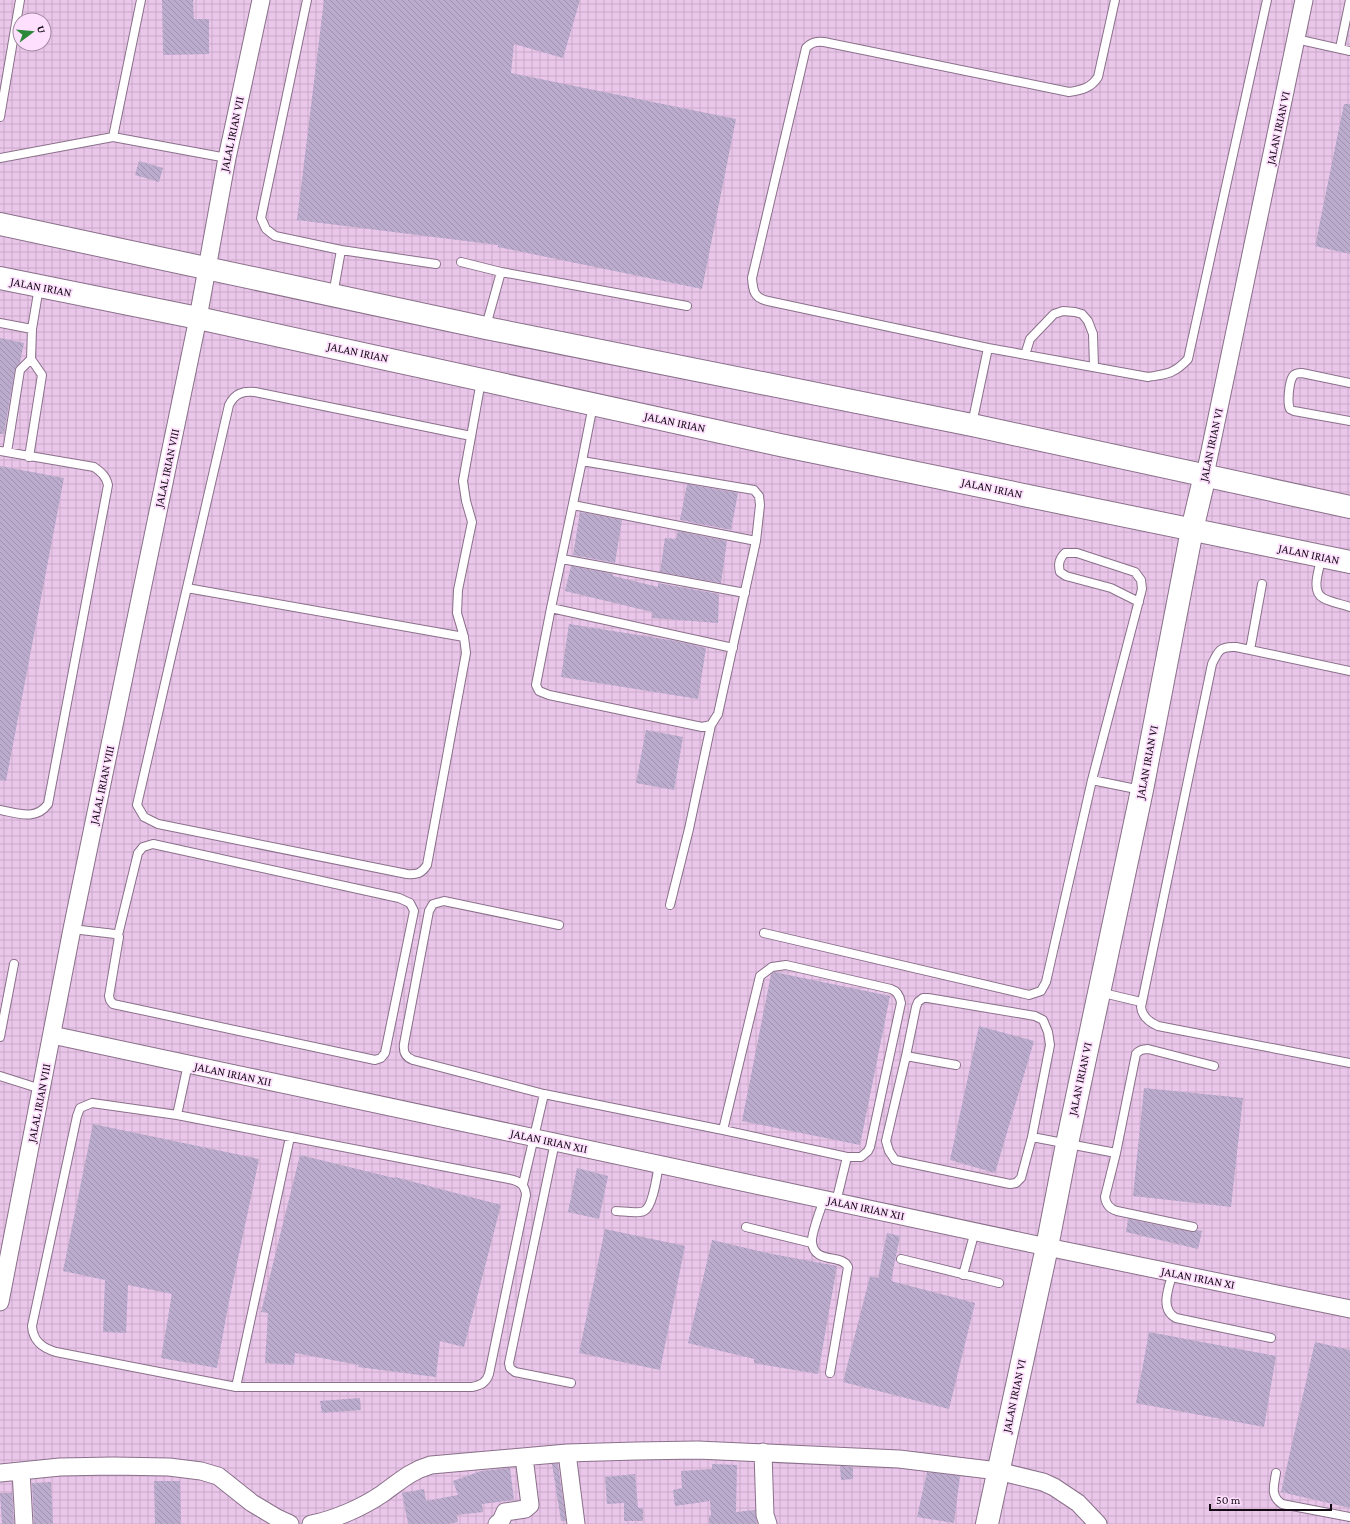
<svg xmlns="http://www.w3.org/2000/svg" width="1350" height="1524" viewBox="0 0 1350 1524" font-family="'Crimson Pro',serif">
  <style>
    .industrial { fill: url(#industrial-grid); fill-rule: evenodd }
    .building { fill: url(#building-back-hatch) }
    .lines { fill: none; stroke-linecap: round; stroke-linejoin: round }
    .lane-casing { stroke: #8a708a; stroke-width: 10 }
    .street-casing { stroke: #8a708a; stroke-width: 19 }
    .secondary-casing { stroke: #8a708a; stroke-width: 24 }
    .lane { stroke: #fff; stroke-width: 8 }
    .street { stroke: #fff; stroke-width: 17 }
    .secondary { stroke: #fff; stroke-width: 22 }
    .labels { text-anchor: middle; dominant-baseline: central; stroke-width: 3.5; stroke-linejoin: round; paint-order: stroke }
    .street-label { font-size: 12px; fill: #130a13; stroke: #fee0fe }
  </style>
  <defs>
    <pattern id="industrial-grid" width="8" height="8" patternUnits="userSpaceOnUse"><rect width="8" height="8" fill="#eac7ea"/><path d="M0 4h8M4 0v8" fill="none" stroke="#c8aac8"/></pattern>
    <pattern id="building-back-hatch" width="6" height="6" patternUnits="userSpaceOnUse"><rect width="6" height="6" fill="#bbabcd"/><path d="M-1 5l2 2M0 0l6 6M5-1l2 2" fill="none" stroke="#a092af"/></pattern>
  </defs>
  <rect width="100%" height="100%" fill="#f0d3f1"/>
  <path class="industrial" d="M0,0H1350V1524H0ZM20,20H44V44H20Z"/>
  <path class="building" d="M162,0H193L194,19H209V54L163,55Z
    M324,0H580L563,58L514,44L511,73L736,119L702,289L498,247V245L297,220Z
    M1344,104H1350V254L1315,246Z
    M139,161L163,168L159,182L135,175Z
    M0,338L24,343L20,362L15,369L4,434H0Z
    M0,466L64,478L6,781L0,780Z
    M687,484L738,493L731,530L680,520Z
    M580,512L622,520L615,563L573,555Z
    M678,531L727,541L721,583L660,572L665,538L676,539Z
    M571,566L613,574V576L658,587V583L719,594L718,623L652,618V612L565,591Z
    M569,624L676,641L706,648L698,699L561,677Z
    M646,730L683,737L674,790L636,783Z
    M774,972L890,996L860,1145L742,1121L771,974Z
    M979,1026L1034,1041L995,1173L950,1160Z
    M1144,1088L1243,1098L1231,1207L1133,1196Z
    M93,1124L259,1159L228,1306L217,1368L161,1358L172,1294L128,1285L126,1333L103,1332L105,1280L63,1271Z
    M300,1155L394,1178L395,1177L501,1205L464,1347L440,1341L436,1377L358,1367L359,1365L295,1353L294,1365L265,1363L268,1313L261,1312Z
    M577,1168L608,1176L599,1219L568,1212Z
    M1128,1219L1192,1232L1197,1230L1202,1231L1198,1249L1126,1232Z
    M605,1229L685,1246L660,1370L579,1353Z
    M887,1233L900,1236L891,1281L975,1303L949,1409L843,1382L870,1276L878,1278Z
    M712,1240L772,1254L837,1266L818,1374L754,1363V1359L688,1343Z
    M1149,1332L1276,1356L1264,1427L1136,1403Z
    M1315,1342L1350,1350V1508L1281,1492Z
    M360,1398L361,1410L322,1413L320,1401Z
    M552,1464H558L566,1521H561Z
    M712,1464L737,1465L736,1512L755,1510L757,1524H709V1516H711L710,1501L675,1506L673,1490L682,1488L681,1471L712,1469Z
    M840,1466L853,1467V1479L841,1480Z
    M510,1468L514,1500L482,1504L483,1512L457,1515L458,1522L448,1524H408L402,1493L424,1489L426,1501L458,1495L453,1481L481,1471Z
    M927,1472L960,1476L954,1523L917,1517Z
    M635,1474L638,1508H643V1521H624V1503L607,1504L605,1477Z
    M154,1481H180L181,1524H155Z
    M51,1482L53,1524H34L32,1483Z
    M0,1493H12L14,1524H2Z"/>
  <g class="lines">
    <defs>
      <path id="lane" d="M307,0L261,218L266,229L275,236L341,250L333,295
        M1296,39L1350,51
        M1340,48L1350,0
        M0,117L20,0
        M113,137L227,158
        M0,158L113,137L141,0
        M341,250L436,264
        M461,262L501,272
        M0,323L32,329
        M486,326L501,272L687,306
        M988,348L768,301C754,298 753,291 752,278L806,48C811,42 817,41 824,42L1069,92C1082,90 1091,88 1098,77L1115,0
        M1025,355L1030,339L1054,314L1063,311L1075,312L1082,314L1088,321L1093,334L1094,367
        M1350,383L1302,373C1299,373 1295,373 1293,376C1289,382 1287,403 1290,409L1294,411L1350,421
        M972,424L988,348L1148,377C1167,374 1174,374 1188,359L1267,0
        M471,436L255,392C243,391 235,393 229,405L137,805L144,817L158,824L407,874C417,875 422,873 427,865L466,653L464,637L457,613L458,590L472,522L466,501L463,481L481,381
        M0,451L94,467C101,472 106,476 108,485L48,804C36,821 17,813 0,810
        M7,452L20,370L31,359
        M29,457L42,375L31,359L32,329L39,287
        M582,461L593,405
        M573,505L756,541
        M1322,556C1320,567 1310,591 1323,598C1330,602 1341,604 1350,607
        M562,559L745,593
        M187,588L464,637
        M551,608L536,685L539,691L549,695L702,727L711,725L718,714L756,541L760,505L759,496L754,490L582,461L551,608L733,648
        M1250,650L1262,584
        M1350,671L1236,647C1220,646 1218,651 1212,664L1141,1007C1142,1016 1149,1022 1158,1026L1350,1063
        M1092,780L1141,790
        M670,905L689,829L711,725
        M72,929L115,934L119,937L109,996L110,1000L113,1004L375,1060L381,1058L385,1053L414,911L410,903L399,898L153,844L143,847L138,853L118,935
        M764,933L1029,995L1041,991L1046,982L1092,780L1142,589L1141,580L1135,572L1077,553H1065C1059,559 1058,564 1060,572L1066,576L1111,588L1139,602
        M1099,992L1141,1002
        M0,1037L14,964
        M906,1056L956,1065
        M0,1076L41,1089
        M544,1094L723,1130L847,1157L836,1202
        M92,1103L177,1115L509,1179C519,1181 525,1184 526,1195L489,1374C486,1383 481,1385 472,1387H236L56,1352C42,1348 33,1341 32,1326L77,1116L80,1108Z
        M177,1115L188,1064
        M723,1130L760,976L772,967L786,965L891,989C897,991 900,996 901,1003L870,1147L868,1151L861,1157H847
        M1032,1137L1050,1045L1048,1032L1043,1020L1035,1016L928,998H923L918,1002L916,1007L906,1056L886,1141L889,1151L895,1160L1010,1184L1016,1183L1021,1178L1032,1137L1116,1153L1105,1197C1106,1205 1110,1209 1117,1211L1193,1227
        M555,1142L509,1363L510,1368L515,1372L571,1383
        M1116,1153L1136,1054C1139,1050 1143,1049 1148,1049L1214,1066
        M523,1184L544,1094L413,1060C405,1057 403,1052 404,1044L429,911L433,904L444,901L559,925
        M824,1199C821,1209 811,1233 812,1242C814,1265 842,1253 848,1267L830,1373
        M616,1211C622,1211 639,1214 644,1211C653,1207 657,1175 659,1164
        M746,1227L812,1243
        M901,1259L999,1283
        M1173,1272C1169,1287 1159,1309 1176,1318L1271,1338
        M963,1275L975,1231
        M236,1387L290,1137
        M1276,1473C1274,1486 1270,1496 1282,1504L1350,1517"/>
      <path id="street" d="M1205,475L1304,0
        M52,1035L1047,1247L1350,1309
        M0,1302L72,929L198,318L227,158L261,0
        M763,1452L765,1515L768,1524
        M567,1453L576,1524
        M21,1471L24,1524
        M0,1473L60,1467L113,1466L169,1467L201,1471L218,1476L252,1503L277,1518L290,1524
        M311,1524C334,1520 363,1507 382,1494C399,1482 410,1471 431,1465L567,1453L636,1451L698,1450L899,1459L998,1471L1043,1482L1054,1487L1078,1503L1098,1524
        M497,1524L501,1521L505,1512L525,1509L530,1505L524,1457"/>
      <path id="secondary" d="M0,224L486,328L972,425L1350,507
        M0,278L198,318L780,445L1350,562
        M987,1524L1047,1247L1067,1144L1142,790L1192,530L1205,475"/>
    </defs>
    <use href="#lane" class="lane-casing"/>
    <use href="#street" class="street-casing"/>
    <use href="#secondary" class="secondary-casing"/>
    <use href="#lane" class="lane"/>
    <use href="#street" class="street"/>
    <use href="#secondary" class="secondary"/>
  </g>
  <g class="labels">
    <g class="street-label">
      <text transform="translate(1278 128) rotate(-78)">JALAN IRIAN VI</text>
      <text transform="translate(232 134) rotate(-78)">JALAL IRIAN VII</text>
      <text transform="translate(41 287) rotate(11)">JALAN IRIAN</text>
      <text transform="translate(358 352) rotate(12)">JALAN IRIAN</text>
      <text transform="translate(675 422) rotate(12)">JALAN IRIAN</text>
      <text transform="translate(1211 445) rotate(-78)">JALAN IRIAN VI</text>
      <text transform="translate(167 468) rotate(-78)">JALAL IRIAN VIII</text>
      <text transform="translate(992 488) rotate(12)">JALAN IRIAN</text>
      <text transform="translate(1309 554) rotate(12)">JALAN IRIAN</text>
      <text transform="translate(1147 762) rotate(-79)">JALAN IRIAN VI</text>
      <text transform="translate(102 785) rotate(-78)">JALAL IRIAN VIII</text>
      <text transform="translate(233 1074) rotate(12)">JALAN IRIAN XII</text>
      <text transform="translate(1080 1079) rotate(-78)">JALAN IRIAN VI</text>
      <text transform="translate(39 1103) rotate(-79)">JALAL IRIAN VIII</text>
      <text transform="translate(549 1141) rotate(12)">JALAN IRIAN XII</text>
      <text transform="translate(866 1208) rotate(12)">JALAN IRIAN XII</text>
      <text transform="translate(1198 1278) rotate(11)">JALAN IRIAN XI</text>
      <text transform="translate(1014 1396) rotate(-78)">JALAN IRIAN VI</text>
    </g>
  </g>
  <g transform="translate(32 32) rotate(74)"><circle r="19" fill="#fee0fe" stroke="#a08aa0"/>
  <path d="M0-3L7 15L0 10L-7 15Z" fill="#2c8839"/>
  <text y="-6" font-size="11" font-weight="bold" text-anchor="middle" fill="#130a13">U</text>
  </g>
  <path d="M1210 1504v6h121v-6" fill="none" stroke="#130a13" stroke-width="2"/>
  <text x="1216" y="1504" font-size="12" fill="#130a13" stroke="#fee0fe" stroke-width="3" paint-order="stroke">50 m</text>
</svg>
